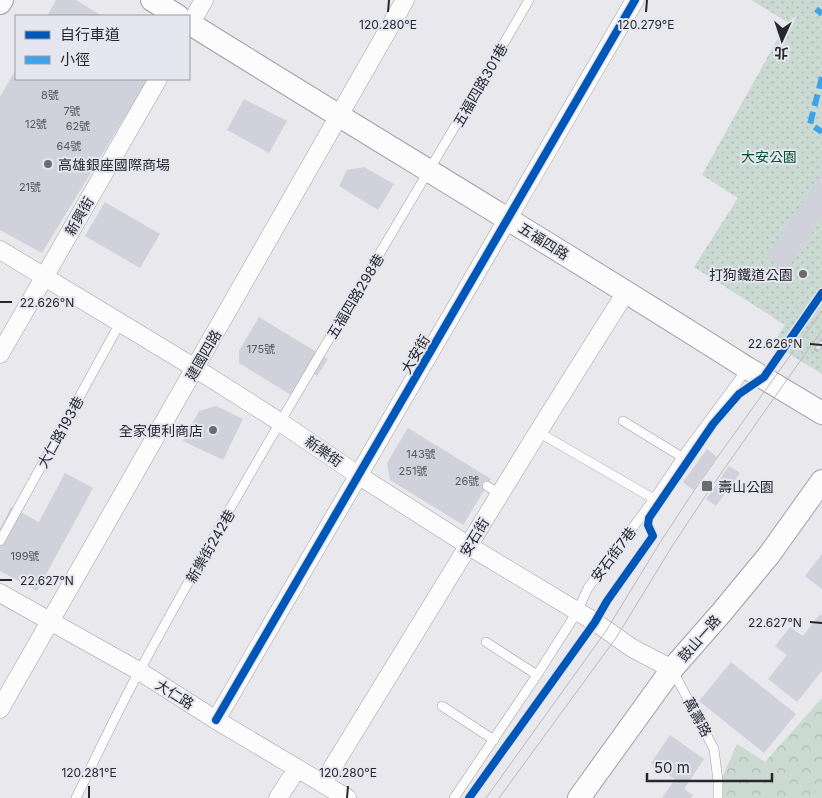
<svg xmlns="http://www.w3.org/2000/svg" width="822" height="798" viewBox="0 0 822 798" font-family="Inter,'Noto Sans TC',sans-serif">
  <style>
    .grass { fill: url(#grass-dots) }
    .forest { fill: url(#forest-crowns) }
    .building { fill: #d1d1dc }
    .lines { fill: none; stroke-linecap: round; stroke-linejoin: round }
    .service-casing { stroke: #a0a0a4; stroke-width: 10 }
    .minor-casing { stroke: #a0a0a4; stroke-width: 19 }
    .tertiary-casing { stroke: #a0a0a4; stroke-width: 24 }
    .service { stroke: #fcfcfc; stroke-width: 9 }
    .minor { stroke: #fcfcfc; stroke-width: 18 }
    .tertiary { stroke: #fcfcfc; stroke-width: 22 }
    .tram { stroke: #bbbbbc; stroke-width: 1 }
    .rail-casing { stroke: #bbbbbc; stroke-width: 5.5 }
    .rail { stroke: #e5e6f0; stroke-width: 4; stroke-dasharray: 11; stroke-linecap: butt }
    .quiet { stroke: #3ea3eb; stroke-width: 6; stroke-dasharray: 12 6; stroke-linecap: butt }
    .cycleway-casing { stroke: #e5e6f0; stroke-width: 11 }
    .cycleway { stroke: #0057b8; stroke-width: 8 }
    .ticks { fill: none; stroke: #28282c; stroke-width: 2 }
    .poi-dot { fill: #6b6b70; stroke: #e5e6f0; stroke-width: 2 }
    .labels { text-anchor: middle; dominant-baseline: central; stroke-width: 4; stroke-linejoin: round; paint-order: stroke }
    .number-label { font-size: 11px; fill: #56565c }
    .street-label { font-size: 14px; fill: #28282c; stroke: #e5e6f0 }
    .park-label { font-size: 14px; fill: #035530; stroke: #e5e6f0 }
    .poi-label { font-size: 14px; fill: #28282c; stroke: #e5e6f0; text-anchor: start }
    .ticks-label { font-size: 12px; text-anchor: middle; fill: #28282c; stroke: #e5e6f0; stroke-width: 4; stroke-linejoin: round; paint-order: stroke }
  </style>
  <defs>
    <pattern id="grass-dots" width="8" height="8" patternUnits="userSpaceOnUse" patternTransform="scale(1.25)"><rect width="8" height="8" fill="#cadad2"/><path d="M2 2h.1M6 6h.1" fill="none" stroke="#aebbb4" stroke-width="1.8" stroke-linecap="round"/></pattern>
    <pattern id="forest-crowns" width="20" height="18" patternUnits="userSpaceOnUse" patternTransform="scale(1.25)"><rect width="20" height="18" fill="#cadad2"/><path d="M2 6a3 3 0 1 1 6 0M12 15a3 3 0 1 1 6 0" fill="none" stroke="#aebbb4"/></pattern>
  </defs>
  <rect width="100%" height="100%" fill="#e8e8ed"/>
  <path class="grass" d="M751,0H822V374L773,344L785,325L694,267L738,198L702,175L787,22Z"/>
  <path class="forest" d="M822,698V798H713L737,744L765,762Z"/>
  <path class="building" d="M56,0H76L102,16H47Z
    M16,69V79H148L42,253L0,230V97Z
    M244,99L287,121L269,153L227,130Z
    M364,167L394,184L378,210L339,186L347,170Z
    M822,173V217L786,271L766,257Z
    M105,202L160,234L140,268L85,236Z
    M259,317L328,359L317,376L312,372L296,398L239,363V351Z
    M216,406L243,419L223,460L183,441L199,411Z
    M408,428L491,479L463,525L390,480L387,463Z
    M707,449L717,457L693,490L683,482Z
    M729,466L740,473L716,506L706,499Z
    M65,473L93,488L37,591L0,571V529L11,507L39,522Z
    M822,554V589L805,576Z
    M820,614L822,616V671L797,702L768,679L787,655L775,646L790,627L803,636Z
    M731,662L796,714L764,753L699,701Z
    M670,735L704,759L684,789L693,795L691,798H662L675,779L651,763Z"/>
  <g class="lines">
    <defs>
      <path id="service" d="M623,421L682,457
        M538,432L654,499
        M487,486L500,494
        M0,541L120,323
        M486,642L537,675
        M673,671L714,749L718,781V798
        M442,706L494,740
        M76,798C97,755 117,712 140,670C263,443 400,223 529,0
        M454,798L537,675L577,612L588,588L654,499L682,457L747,369"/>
      <path id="minor" d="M189,26L204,0
        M0,250L195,368L280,422L358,475L469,546L595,622L632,648L672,669
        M0,354L158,79
        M0,593L139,671L216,720L347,798
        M0,709L405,0
        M216,720L635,0
        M323,783L538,432L626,292
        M278,798L297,769"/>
      <path id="tertiary" d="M152,0L178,16
        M0,3L2,0
        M189,23C375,139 563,251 747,368L822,413
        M579,798L672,669L722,612L769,555L822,481"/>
    </defs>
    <use href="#service" class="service-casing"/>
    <use href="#minor" class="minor-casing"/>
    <use href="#tertiary" class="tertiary-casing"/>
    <use href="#service" class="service"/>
    <use href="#minor" class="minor"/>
    <use href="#tertiary" class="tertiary"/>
    <path class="tram" d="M486,798L606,631L661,541L699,483L822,311
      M499,798L616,638L671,548L710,489L822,330"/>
    <defs>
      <path id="rail" d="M817,349L822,342"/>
    </defs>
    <use href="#rail" class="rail-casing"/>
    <use href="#rail" class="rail"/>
    <path class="quiet" d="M816,9L822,14
      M822,77L810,124L822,132"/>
    <defs>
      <path id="cycleway" d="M216,720L635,0
        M469,798L595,622L607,601L653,536L648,525L649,518L713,424L739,394L764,377L822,293"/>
    </defs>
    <use href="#cycleway" class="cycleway-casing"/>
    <use href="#cycleway" class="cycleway"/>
  </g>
  <path class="ticks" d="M388,12L389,0M646,12L647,0M0,302H12M810,344L822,345M0,580H12M810,622L822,623M89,798V786M347,798L348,786"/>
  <g class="poi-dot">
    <circle cx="48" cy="164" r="5"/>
    <circle cx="803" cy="274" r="5"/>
    <circle cx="213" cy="430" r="5"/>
    <rect x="701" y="480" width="12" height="12" rx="2.5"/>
  </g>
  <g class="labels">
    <g class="number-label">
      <text x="50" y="95">8號</text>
      <text x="72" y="111">7號</text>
      <text x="36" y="124">12號</text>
      <text x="78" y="126">62號</text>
      <text x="69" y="146">64號</text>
      <text x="30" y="187">21號</text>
      <text x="261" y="349">175號</text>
      <text x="421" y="454">143號</text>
      <text x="413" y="471">251號</text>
      <text x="467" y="481">26號</text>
      <text x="25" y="556">199號</text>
    </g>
    <g class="street-label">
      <text transform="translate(480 85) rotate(-60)">五福四路301巷</text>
      <text transform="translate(79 216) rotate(-60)">新興街</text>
      <text transform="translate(544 241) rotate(32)">五福四路</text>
      <text transform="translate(355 296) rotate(-59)">五福四路298巷</text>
      <text transform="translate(415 354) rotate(-60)">大安街</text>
      <text transform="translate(203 355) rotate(-60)">建國四路</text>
      <text transform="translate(60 432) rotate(-61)">大仁路193巷</text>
      <text transform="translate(324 451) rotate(35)">新樂街</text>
      <text transform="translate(474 537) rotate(-59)">安石街</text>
      <text transform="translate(210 546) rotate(-60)">新樂街242巷</text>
      <text transform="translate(613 554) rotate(-53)">安石街7巷</text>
      <text transform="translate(699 638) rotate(-49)">鼓山一路</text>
      <text transform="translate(175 694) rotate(32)">大仁路</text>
      <text transform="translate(698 717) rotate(62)">萬壽路</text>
    </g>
    <g class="park-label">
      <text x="769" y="156">大安公園</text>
    </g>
    <g class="poi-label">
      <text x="58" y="164">高雄銀座國際商場</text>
      <text x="793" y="274" text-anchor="end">打狗鐵道公園</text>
      <text x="203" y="430" text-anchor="end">全家便利商店</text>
      <text x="718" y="486">壽山公園</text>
    </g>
  </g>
  <g class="ticks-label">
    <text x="388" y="29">120.280°E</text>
    <text x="646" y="29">120.279°E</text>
    <text x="47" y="307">22.626°N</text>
    <text x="775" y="348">22.626°N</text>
    <text x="47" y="585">22.627°N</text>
    <text x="775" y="627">22.627°N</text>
    <text x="89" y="777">120.281°E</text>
    <text x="348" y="777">120.280°E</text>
  </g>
  <rect x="15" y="15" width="175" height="65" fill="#e5e6f0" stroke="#999aa2"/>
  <rect x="25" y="31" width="25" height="8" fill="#0057b8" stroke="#999aa2"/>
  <text x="60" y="40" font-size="15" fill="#28282c">自行車道</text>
  <rect x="25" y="56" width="25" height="8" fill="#3ea3eb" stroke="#999aa2"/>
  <text x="60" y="65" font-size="15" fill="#28282c">小徑</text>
  <g transform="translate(782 40) rotate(183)" stroke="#e5e6f0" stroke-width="4" paint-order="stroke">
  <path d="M0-4L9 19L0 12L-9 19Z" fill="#28282c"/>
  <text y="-8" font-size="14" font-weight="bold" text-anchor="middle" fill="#28282c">北</text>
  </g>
  <path d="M647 773v8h125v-8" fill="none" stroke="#28282c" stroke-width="2.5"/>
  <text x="654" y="773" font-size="15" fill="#28282c" stroke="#e5e6f0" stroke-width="4" paint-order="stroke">50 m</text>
</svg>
